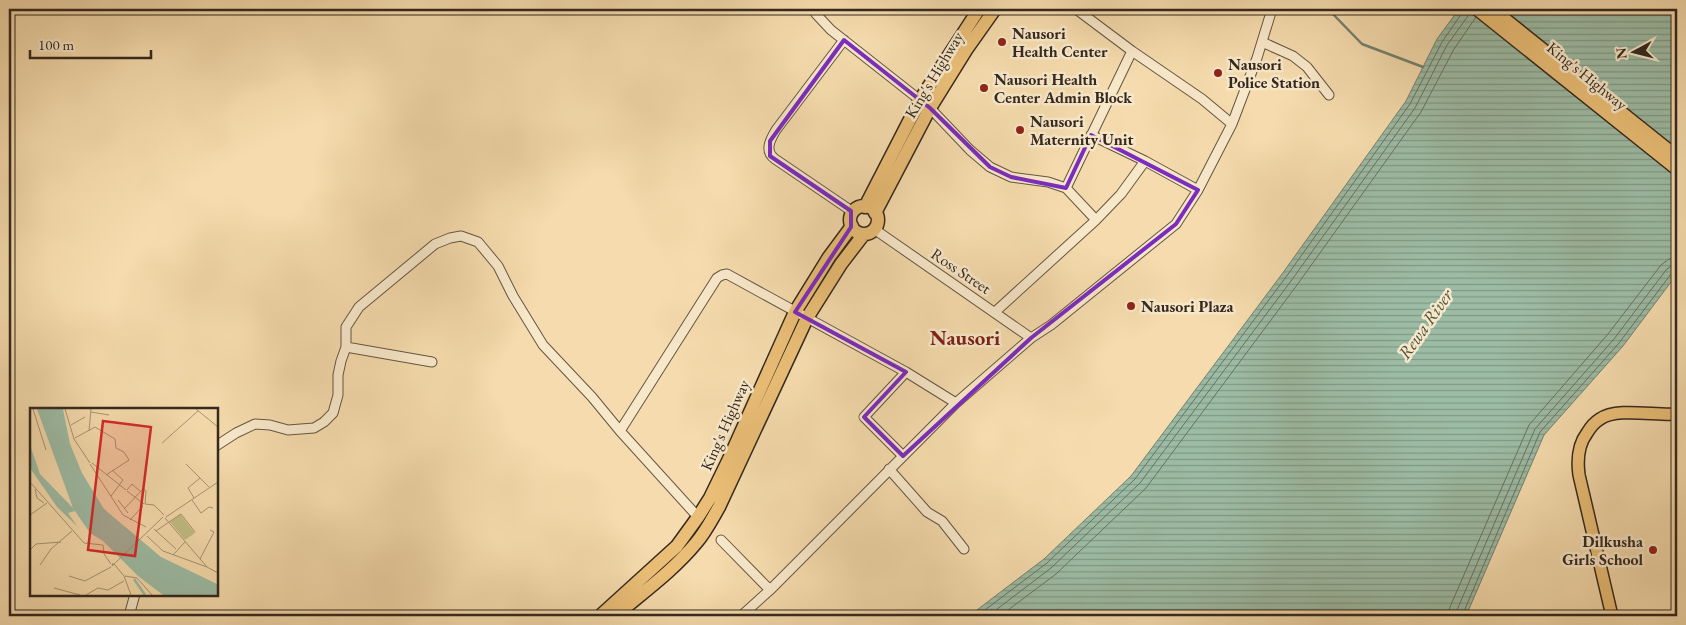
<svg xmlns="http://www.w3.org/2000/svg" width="1686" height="625" viewBox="0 0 1686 625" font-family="'EB Garamond',serif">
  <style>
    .water { fill: url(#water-rules); stroke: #73816f }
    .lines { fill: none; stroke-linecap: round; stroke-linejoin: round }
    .shore { stroke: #687262; stroke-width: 1 }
    .stream { stroke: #73816f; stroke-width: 2.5 }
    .minor-casing { stroke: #645642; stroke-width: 11 }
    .major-casing { stroke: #34291f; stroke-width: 14 }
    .highway-casing { stroke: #34291f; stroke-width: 15 }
    .minor { stroke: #f8e8ca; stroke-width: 9 }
    .major { stroke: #eabe76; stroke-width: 11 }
    .highway { stroke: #eabe76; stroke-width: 12 }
    .marked { fill: none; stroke: #7b2cbf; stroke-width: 4; stroke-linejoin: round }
    .poi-dot { fill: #8f2418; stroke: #f8e8ca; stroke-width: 2 }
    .labels { text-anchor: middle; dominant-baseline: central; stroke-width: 5; stroke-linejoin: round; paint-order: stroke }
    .poi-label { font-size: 16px; font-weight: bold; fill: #34291f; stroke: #f8e8ca; text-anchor: start }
    .street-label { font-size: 16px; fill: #34291f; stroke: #f8e8ca }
    .water-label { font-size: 18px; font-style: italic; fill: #4e4e40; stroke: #f8e8ca }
    .district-label { font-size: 21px; font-weight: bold; fill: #7a1f14; stroke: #f8e8ca }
    .inset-river { fill: none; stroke: #9dbca5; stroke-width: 2.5 }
    .inset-road { fill: none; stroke: #a89474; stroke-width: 1 }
    .view { fill: #d62828; fill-opacity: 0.15; stroke: #d62828; stroke-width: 2.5 }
    .inset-edge { fill: none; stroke: #34291f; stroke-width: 2.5 }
  </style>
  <defs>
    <pattern id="water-rules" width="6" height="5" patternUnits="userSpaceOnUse" patternTransform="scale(1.25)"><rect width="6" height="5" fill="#9dbca5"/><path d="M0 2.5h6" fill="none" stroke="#819986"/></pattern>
  </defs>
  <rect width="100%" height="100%" fill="#f5dbad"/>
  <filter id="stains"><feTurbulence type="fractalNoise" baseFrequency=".004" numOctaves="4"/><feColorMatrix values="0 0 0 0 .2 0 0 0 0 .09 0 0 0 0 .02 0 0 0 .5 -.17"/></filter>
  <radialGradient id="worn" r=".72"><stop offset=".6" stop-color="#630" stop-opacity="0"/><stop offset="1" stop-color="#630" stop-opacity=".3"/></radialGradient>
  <path class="water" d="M1459,9H1677V274L1623,346L1544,435L1466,616H969L1044,559L1131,476L1282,274L1406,101L1437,39Z"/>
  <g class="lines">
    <path class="shore" d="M977,616L1047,563L1135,479L1286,277L1410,104L1442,42L1462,13L1463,9
      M988,616L1051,568L1140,483L1291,281L1415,108L1447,45L1468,16L1469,9
      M1000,616L1056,574L1146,488L1297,285L1421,112L1454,49L1476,17
      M1448,616L1450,607L1529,425L1608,334L1661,265L1669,259L1677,258
      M1456,616L1457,610L1535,429L1614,339L1666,270L1671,266H1677
      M1462,616L1540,432L1619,343L1671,274L1677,272"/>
    <path class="stream" d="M1328,9L1362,44L1423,67"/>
    <defs>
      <path id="minor" d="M813,9L816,14L831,30L930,108L970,150L990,167L1011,177L1048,182L1066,188L1096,220
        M1076,9L1132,51L1202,99L1232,124
        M844,40L776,130C770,140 764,151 775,159L853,212
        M1262,42L1293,56L1307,67L1329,95
        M1091,135L1145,161L1198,190
        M1066,188L1132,51
        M874,229L1031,338
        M995,312L1096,220L1121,194L1145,161
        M346,347L432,362
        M620,431L717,278L722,275L727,274L906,372L956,403
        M216,446L236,433L255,424L270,425L288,430L314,428L324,422L333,413L338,395V375L341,361L346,347V327L359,307L435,244L450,238L461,236L478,242L498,266L513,296L543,345L592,397L620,431L698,517
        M903,456L864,417L906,372
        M889,469L927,512L942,521L964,549
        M721,540L770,590
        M129,616L135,594
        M741,616L770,590L956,403L1031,338L1051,325L1176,224L1198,190L1232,124L1257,58L1272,9"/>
      <path id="major" d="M1612,616L1579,475C1577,460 1578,445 1587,433C1590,428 1595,422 1600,419C1617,407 1656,416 1677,414"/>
      <path id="highway" d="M1477,9L1677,169
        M1492,9L1677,157
        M850 220a14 14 0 1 1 28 0a14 14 0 1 1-28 0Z
        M865,207L920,100L979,9
        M875,213L930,108L966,50L995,9
        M600,616L677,546L698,517L710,498L729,459L795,312L829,257L852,226
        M615,616C642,593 673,571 696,543C705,533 712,519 719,507L807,318L841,264L864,234"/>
    </defs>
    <use href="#minor" class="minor-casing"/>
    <use href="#major" class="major-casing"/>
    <use href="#highway" class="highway-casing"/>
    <use href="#minor" class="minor"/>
    <use href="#major" class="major"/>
    <use href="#highway" class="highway"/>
  </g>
  <path class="marked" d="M844,40L930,108L990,167L1011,177L1066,188L1091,135L1198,190L1176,224L1031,338L903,456L864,417L906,372L795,312L851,227V211L770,156V141Z"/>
  <g class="poi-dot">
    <circle cx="1002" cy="42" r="5"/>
    <circle cx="1218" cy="73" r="5"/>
    <circle cx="984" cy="88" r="5"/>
    <circle cx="1020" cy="130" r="5"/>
    <circle cx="1131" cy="306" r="5"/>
    <circle cx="1653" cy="550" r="5"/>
  </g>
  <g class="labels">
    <g class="poi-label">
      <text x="1012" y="33">Nausori<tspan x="1012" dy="18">Health Center</tspan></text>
      <text x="1228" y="64">Nausori<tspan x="1228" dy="18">Police Station</tspan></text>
      <text x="994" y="79">Nausori Health<tspan x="994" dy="18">Center Admin Block</tspan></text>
      <text x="1030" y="121">Nausori<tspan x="1030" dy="18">Maternity Unit</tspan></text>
      <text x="1141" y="306">Nausori Plaza</text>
      <text x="1643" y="541" text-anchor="end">Dilkusha<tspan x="1643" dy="18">Girls School</tspan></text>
    </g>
    <g class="street-label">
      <text transform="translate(934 75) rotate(-59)">King's Highway</text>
      <text transform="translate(1587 76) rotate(39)">King's Highway</text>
      <text transform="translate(961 271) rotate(34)">Ross Street</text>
      <text transform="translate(725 425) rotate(-66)">King's Highway</text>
    </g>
    <g class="water-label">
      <text transform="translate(1425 324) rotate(-55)">Rewa River</text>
    </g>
    <g class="district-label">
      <text x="965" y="337">Nausori</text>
    </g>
  </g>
  <g transform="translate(30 408)">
    <rect width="188" height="188" fill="#f5dbad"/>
    <path d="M150,106L165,125L155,132L140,114Z" fill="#c2be85"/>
    <path d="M7,1H33L40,36L52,65L74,101L131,149L187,176V187H133L108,168L73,133L60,125L45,103L38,105L47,118L27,99L0,60V37L10,66L43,100Z" fill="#9dbca5"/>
    <path class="inset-river" d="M104,171L115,187"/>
    <path class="inset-road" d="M3,1L16,42M35,1L44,31L60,55M166,1L188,19M61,4L79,7M41,17L55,9M59,23L61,1M45,30L65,19L85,31L86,40L94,44L99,52L76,67M132,35L168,3M62,55L96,82M60,56L93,107L116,119M156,56L179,79M0,74L54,135L73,137L74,146L81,156M5,81L7,90L14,95M97,82L102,76L110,83M97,83L114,96M81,88L93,72L82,62M164,90L158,80L170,70M88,92L98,105M162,92L171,105L179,99L183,100M115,96L124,97L134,107M94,101L113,81L116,83L115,96M0,107L17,95M136,109L188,74M135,110L177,159L188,165M100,112L113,98M139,114L151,106L165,124M124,121L146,141M126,123L139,114M117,128L133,143L177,159M0,142L6,136L31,134M143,147L155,134M170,151L184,124L180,122M83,155L82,158L133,109M84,156L94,168L101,187M10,157L21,141L42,123M39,168L55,173L81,159M95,168L107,170L122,187M24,180L50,187M56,187L68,180L78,182L94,173"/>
    <path class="view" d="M73,13L121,19L105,148L58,142Z"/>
    <rect width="188" height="188" class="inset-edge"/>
  </g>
  <rect width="1686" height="625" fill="none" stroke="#f5dbad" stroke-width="30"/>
  <rect x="10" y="10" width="1666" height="605" fill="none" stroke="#34291f" stroke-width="2.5"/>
  <rect x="15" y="15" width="1656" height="595" fill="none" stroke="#34291f"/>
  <g transform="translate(1634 52) rotate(263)" stroke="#f8e8ca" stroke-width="4" paint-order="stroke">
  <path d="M0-4L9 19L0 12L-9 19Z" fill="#34291f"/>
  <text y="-8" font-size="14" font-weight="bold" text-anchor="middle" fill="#34291f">N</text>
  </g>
  <path d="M30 50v8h121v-8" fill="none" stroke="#34291f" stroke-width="2.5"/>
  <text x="38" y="50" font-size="15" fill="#34291f" stroke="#f8e8ca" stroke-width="4" paint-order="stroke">100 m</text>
  <rect width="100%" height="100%" filter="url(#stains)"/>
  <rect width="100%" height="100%" fill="url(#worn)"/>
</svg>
